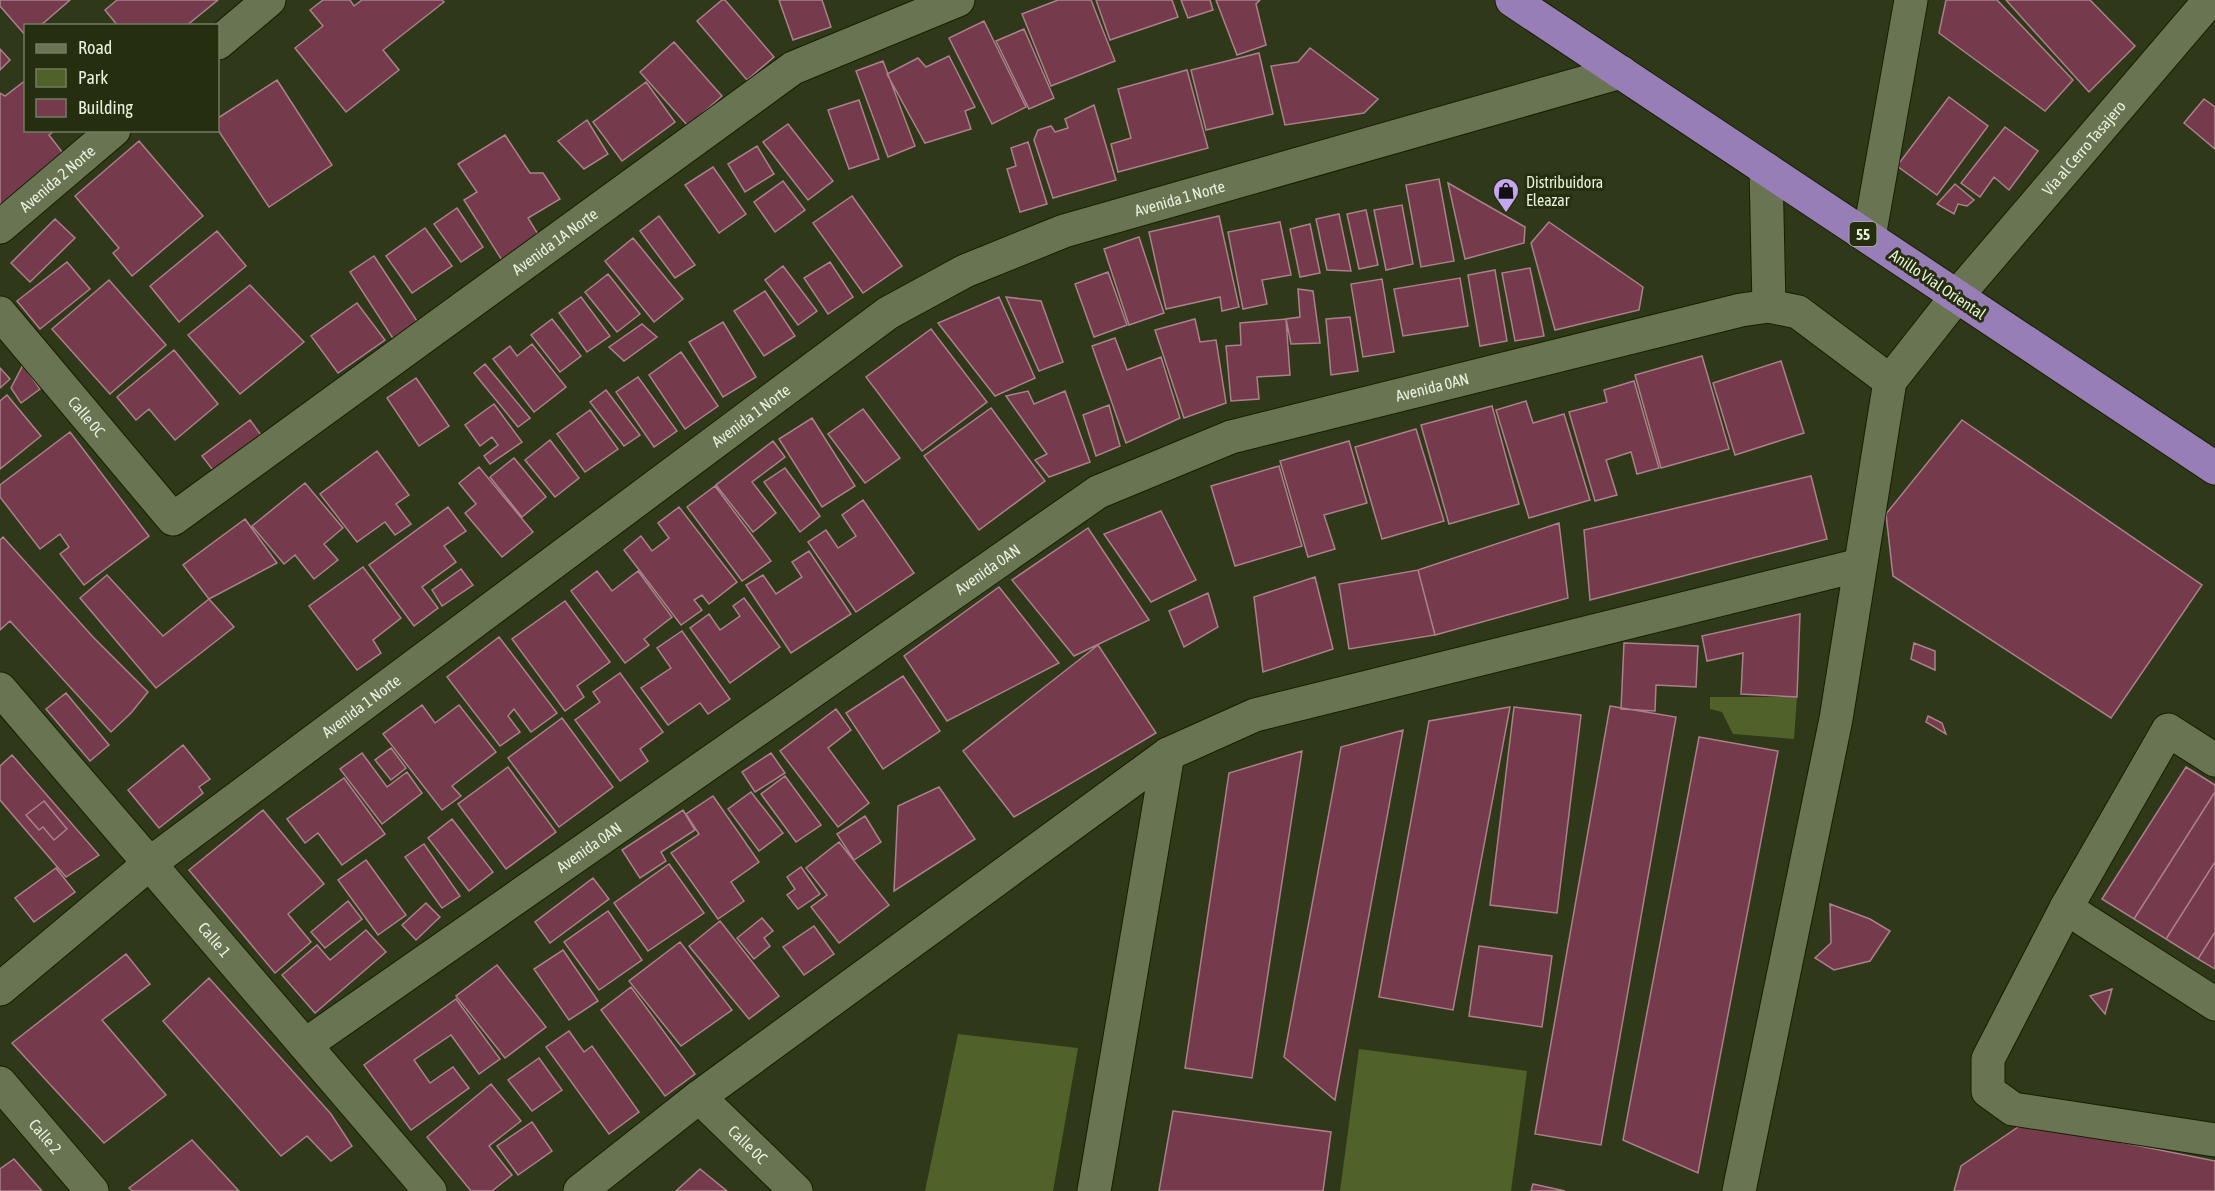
<svg xmlns="http://www.w3.org/2000/svg" width="2215" height="1191" viewBox="0 0 2215 1191" font-family="'Asap Condensed',sans-serif">
  <style>
    .green { fill: #51612a }
    .building { fill: #753a4b; stroke: #aa818b; stroke-width: 1.5 }
    .lines { fill: none; stroke-linecap: round; stroke-linejoin: round }
    .minor-casing { stroke: #171f02; stroke-width: 35 }
    .tertiary-casing { stroke: #171f02; stroke-width: 35 }
    .trunk-casing { stroke: #171f02; stroke-width: 35 }
    .minor { stroke: #697453; stroke-width: 33 }
    .tertiary { stroke: #697453; stroke-width: 33 }
    .trunk { stroke: #987eb6; stroke-width: 33 }
    .labels { text-anchor: middle; dominant-baseline: central; stroke-width: 6; stroke-linejoin: round; paint-order: stroke }
    .shield { fill: #252e0f; stroke: #aeb69f; stroke-width: 1.5 }
    .shield-label { font-size: 15px; font-weight: bold; fill: #e9f0dd }
    .street-label { font-size: 16px; fill: #e9f0dd; stroke: #252e0f }
    .poi-label { font-size: 16px; fill: #e9f0dd; stroke: #252e0f; text-anchor: start }
  </style>
  <rect width="100%" height="100%" fill="#2f3819"/>
  <path class="green" d="M1710,697H1797L1794,739L1733,734L1722,712L1710,709Z
    M958,1034L1078,1048L1053,1191H925Z
    M1359,1049L1527,1071L1511,1191H1340Z"/>
  <path class="building" d="M0,0H70L40,26H26V36L0,6Z
    M117,0H218L186,26H118L105,10Z
    M323,0H350L354,6L362,0H442L444,2L383,50L399,70L346,112L295,48L323,26L310,10Z
    M722,0H725L774,57L747,80L697,21Z
    M779,0H822L831,27L793,40Z
    M1058,0H1091L1115,61L1051,86L1022,14Z
    M1096,0H1172L1178,17L1110,40Z
    M1181,0H1210L1213,10L1188,18Z
    M1216,0H1260L1256,4L1266,45L1237,55Z
    M1946,0H1997L2073,80L2045,111L1939,33Z
    M2006,0H2090L2135,46L2089,92Z
    M984,21L1026,107L992,124L949,38Z
    M1024,29L1054,98L1029,109L996,41Z
    M674,42L722,96L688,126L640,72Z
    M1310,48L1378,99L1364,113L1285,125L1271,66L1298,62Z
    M0,49L10,60L0,70Z
    M1259,53L1273,114L1206,130L1191,70Z
    M949,56L975,107L965,111L971,129L925,143L887,74L918,58L926,67Z
    M883,61L915,146L888,157L856,71Z
    M1187,70L1208,148L1118,172L1111,144L1131,138L1118,89Z
    M26,80V130H55L49,135L66,157L0,209V93L5,96Z
    M277,80L332,165L269,207L218,130V118Z
    M646,82L675,122L622,161L593,122Z
    M1949,97L1988,126L1937,195L1897,166Z
    M2204,99L2215,107V149L2184,123Z
    M859,100L879,159L849,169L828,110Z
    M1094,105L1116,180L1053,198L1034,140L1038,130L1051,126L1055,132L1068,128L1065,119Z
    M587,120L608,154L584,169L558,141Z
    M788,124L833,181L808,200L763,142Z
    M2005,127L2038,151L2009,190L1994,177L1980,197L1961,183Z
    M505,135L530,173H543L560,199L528,218L544,244L507,268L464,200L477,192L458,164Z
    M139,141L203,216L132,276L113,253L119,248L75,196Z
    M1028,142L1047,204L1020,212L1007,169L1016,166L1011,148Z
    M757,146L774,174L745,192L728,164Z
    M713,167L746,214L719,233L685,185Z
    M1439,179L1454,261L1421,267L1406,185Z
    M783,181L805,210L775,232L754,202Z
    M1448,183L1525,227L1524,243L1465,259Z
    M1955,184L1974,200L1967,206L1958,204L1954,214L1937,204Z
    M852,196L902,266L863,293L813,223Z
    M1402,205L1413,264L1386,270L1374,210Z
    M457,208L483,247L461,262L434,224Z
    M1366,210L1378,265L1359,269L1347,214Z
    M1339,214L1351,271L1327,270L1316,219Z
    M659,216L695,265L675,278L640,231Z
    M1219,216L1239,307L1222,311L1220,297L1166,309L1149,232Z
    M55,219L75,238L30,282L11,263Z
    M1280,222L1291,275L1262,280L1267,304L1243,309L1228,232Z
    M1549,222L1643,287L1639,310L1555,330L1531,243Z
    M1310,224L1320,273L1300,277L1290,229Z
    M425,228L452,266L412,293L386,256Z
    M217,231L246,266L179,322L150,286Z
    M1139,237L1164,313L1129,325L1104,249Z
    M633,238L683,299L654,322L605,261Z
    M374,256L419,324L394,340L350,272Z
    M67,262L90,289L40,329L17,301Z
    M830,262L853,297L828,314L804,278Z
    M783,266L817,311L798,325L765,280Z
    M1530,268L1544,336L1515,341L1502,273Z
    M1495,270L1507,341L1480,346L1468,275Z
    M1108,272L1127,325L1094,337L1075,284Z
    M608,274L640,314L617,332L585,292Z
    M1460,278L1468,326L1403,336L1394,289Z
    M1382,279L1394,352L1363,357L1351,284Z
    M109,280L166,345L110,394L52,329Z
    M250,285L304,342L240,394L188,335Z
    M1298,289L1313,291L1320,343L1291,344L1286,319L1300,317Z
    M765,291L795,336L764,356L734,311Z
    M581,297L610,336L587,352L559,313Z
    M999,297L1035,378L995,396L938,323Z
    M1006,297L1041,301L1063,362L1039,371Z
    M357,303L385,340L338,373L311,336Z
    M1350,317L1358,371L1331,375L1326,319Z
    M552,319L581,356L560,372L531,335Z
    M1195,319L1200,342L1216,340L1226,403L1184,418L1155,330Z
    M1286,319L1290,375L1257,377L1259,399L1231,401L1226,346L1241,345L1240,323Z
    M723,322L756,377L723,397L689,342Z
    M642,324L657,337L624,361L609,347Z
    M931,329L987,402L922,451L866,377Z
    M1115,338L1127,370L1161,357L1180,418L1126,443L1092,346Z
    M532,344L566,387L534,412L493,359L510,346L517,356Z
    M174,350L218,404L175,440L149,409L136,420L117,397Z
    M681,352L718,406L685,429L649,375Z
    M1702,356L1729,449L1661,468L1635,375Z
    M1781,361L1804,433L1735,455L1713,383Z
    M485,364L530,418L518,427L474,373Z
    M23,365L40,389L21,403L11,388Z
    M0,368L10,379L0,388Z
    M638,377L677,431L654,447L616,392Z
    M416,378L449,426L419,446L387,398Z
    M1634,381L1659,468L1637,474L1631,452L1606,460L1617,495L1595,501L1569,412L1607,402L1604,390Z
    M606,390L640,435L624,446L590,402Z
    M1028,391L1034,404L1065,391L1090,462L1049,477L1035,460L1047,454L1006,396Z
    M7,395L41,436L0,469V401Z
    M1526,401L1533,423L1564,414L1590,500L1529,518L1496,410Z
    M494,404L522,442L490,464L484,456L498,445L492,437L480,446L465,425Z
    M1109,405L1120,446L1096,456L1083,415Z
    M1492,406L1519,504L1449,524L1421,425Z
    M991,408L1045,481L979,530L924,456Z
    M863,409L900,458L865,483L828,434Z
    M590,410L618,449L585,472L557,434Z
    M812,418L855,486L822,507L779,439Z
    M250,420L270,447L222,482L202,456Z
    M1962,420L2202,585L2111,718L1893,576L1886,514Z
    M1416,429L1444,521L1382,539L1355,447Z
    M70,432L149,536L84,585L60,554L69,547L60,534L40,549L0,497V485Z
    M550,440L579,478L555,497L525,460Z
    M773,441L785,457L752,482L776,513L753,532L716,485Z
    M1349,441L1367,503L1324,515L1335,549L1308,557L1280,461Z
    M377,451L409,495L396,504L411,524L395,535L385,522L357,542L320,494Z
    M514,458L546,497L522,517L490,477Z
    M1279,466L1302,546L1235,566L1211,486Z
    M479,467L533,532L502,557L465,513L476,504L459,483Z
    M785,468L820,516L800,532L764,482Z
    M1811,476L1827,539L1590,600L1584,530Z
    M305,483L343,528L324,544L338,560L314,579L295,555L284,564L252,526Z
    M715,486L771,561L742,581L687,507Z
    M863,500L914,573L856,612L808,542L826,530L838,548L856,536L842,515Z
    M448,507L466,531L444,546L456,562L422,587L438,608L414,626L369,565Z
    M679,507L737,582L709,604L702,595L694,600L702,610L681,625L624,550L641,536L652,551L669,538L658,523Z
    M1161,511L1196,580L1151,602L1104,534Z
    M245,519L277,563L209,599L183,565Z
    M1559,523L1568,598L1435,635L1418,570Z
    M1088,528L1149,620L1074,656L1012,580Z
    M3,537L93,637L148,692L131,713L111,732L10,621L0,630V540Z
    M809,551L851,614L791,653L746,585L763,575L776,594L802,577L792,562Z
    M363,567L401,618L373,640L381,653L357,670L309,606Z
    M461,569L473,585L442,606L432,590Z
    M1418,570L1435,635L1349,649L1339,584Z
    M597,571L612,591L638,571L672,617L644,639L649,645L625,663L571,591Z
    M107,575L163,636L209,599L234,627L156,688L80,598Z
    M1315,577L1333,649L1263,672L1254,597Z
    M999,587L1059,663L947,721L904,656Z
    M1208,593L1218,627L1184,647L1169,611Z
    M744,598L780,647L730,683L690,628L709,614L720,630L740,616L733,606Z
    M565,601L610,662L577,686L584,697L565,711L512,639Z
    M1800,614L1797,697L1741,694L1743,653L1707,661L1702,636Z
    M682,631L730,699L708,714L700,703L668,725L641,688L671,668L657,648Z
    M499,637L557,713L531,732L514,709L508,716L520,732L500,746L447,677Z
    M1624,643L1698,646L1696,687L1656,685L1655,711L1621,709Z
    M1914,643L1935,651V670L1911,659Z
    M1098,645L1156,733L1014,817L963,751Z
    M620,673L663,732L640,749L648,761L620,781L575,720L600,702L593,692Z
    M903,676L940,731L883,769L846,713Z
    M66,693L109,745L90,761L46,709Z
    M422,705L435,723L459,705L496,752L452,786L461,796L442,810L383,734Z
    M1610,706L1676,717L1601,1145L1535,1134Z
    M1510,707L1453,1010L1379,997L1429,721Z
    M1514,707L1581,715L1557,913L1490,905Z
    M836,709L851,730L828,748L869,803L838,827L780,751Z
    M1928,716L1942,723L1946,734L1926,722Z
    M562,718L613,787L559,827L508,758Z
    M1403,730L1335,1100L1284,1057L1341,747Z
    M1699,737L1778,751L1698,1173L1623,1140Z
    M183,745L210,779L199,787L203,793L159,828L128,790Z
    M391,748L406,768L391,780L375,760Z
    M1302,751L1252,1078L1185,1068L1229,773Z
    M362,753L387,787L407,772L422,793L382,824L340,769Z
    M771,753L785,773L755,792L742,772Z
    M12,755L99,855L66,877L0,800V766Z
    M508,767L556,832L506,869L458,804Z
    M2186,767L2215,785V792L2134,919L2102,899Z
    M785,776L821,825L796,842L761,794Z
    M344,778L385,834L342,865L318,833L305,843L287,819Z
    M939,787L975,839L894,891L898,806Z
    M751,792L783,833L759,851L728,809Z
    M2215,792V862L2166,939L2134,919Z
    M713,796L759,862L731,882L744,901L718,919L671,853L699,834L686,814Z
    M44,801L67,829L54,840L43,827L39,830L26,815Z
    M263,810L324,884L288,914L311,942L275,973L189,870Z
    M683,810L695,830L661,852L666,861L640,878L622,850Z
    M865,816L881,842L854,860L837,834Z
    M452,819L493,872L469,891L428,838Z
    M839,842L889,905L839,943L811,907L827,895L806,868Z
    M424,844L460,896L442,908L405,857Z
    M366,860L406,915L378,935L338,880Z
    M2215,862V932L2198,959L2166,939Z
    M669,864L704,913L648,951L614,903Z
    M801,867L820,894L798,909L787,895L795,889L787,877Z
    M56,868L75,892L34,922L15,898Z
    M593,878L609,899L550,943L535,922Z
    M348,901L362,919L325,948L311,932Z
    M426,903L440,917L416,940L402,925Z
    M1830,904L1870,919L1890,931L1870,961L1834,970L1815,958L1831,943Z
    M608,911L642,960L599,990L564,942Z
    M762,918L773,931L764,938L770,946L754,959L737,938Z
    M720,921L779,996L749,1019L689,946Z
    M814,926L834,954L804,975L783,947Z
    M366,930L386,952L315,1013L282,975L317,945L330,960Z
    M2215,932V969L2198,959Z
    M680,942L732,1010L681,1046L629,981Z
    M1479,946L1552,956L1542,1027L1469,1016Z
    M563,950L598,1001L569,1020L534,969Z
    M126,954L150,984L102,1020L166,1095L104,1143L12,1043Z
    M497,965L546,1027L505,1058L456,996Z
    M209,978L331,1114L352,1146L331,1161L307,1136L281,1156L163,1021Z
    M631,987L695,1074L665,1096L601,1010Z
    M2112,989L2105,1014L2090,996Z
    M456,999L500,1059L479,1074L451,1035L414,1060L430,1083L453,1067L469,1088L411,1130L364,1065Z
    M569,1031L584,1052L592,1046L639,1112L609,1134L546,1047Z
    M539,1058L562,1090L532,1111L508,1080Z
    M491,1084L521,1121L489,1146L512,1175L492,1191H471L427,1137Z
    M1173,1111L1331,1132L1323,1191H1159Z
    M532,1122L552,1151L518,1175L497,1146Z
    M2024,1123L2215,1161V1191H1954L1961,1166Z
    M192,1140L239,1191H132L129,1188Z
    M14,1159L42,1191H0V1169Z
    M700,1169L727,1191H676Z
    M1533,1184L1565,1191H1531Z"/>
  <g class="lines">
    <defs>
      <g id="minor">
        <path d="M218,43L269,0"/>
        <path d="M1766,169L1769,306L1798,312L1890,381"/>
        <path id="s1" d="M0,227L114,130"/>
        <path d="M1869,237L1911,0"/>
        <path id="s2" d="M1957,296L2210,0"/>
        <path id="s3" d="M0,313L173,519L793,68L958,0"/>
        <path id="s4" d="M0,689L430,1191"/>
        <path d="M2215,760L2168,730L2066,908L1988,1059V1091L2013,1109L2215,1140"/>
        <path d="M2066,908L2215,1004"/>
        <path id="s5" d="M0,989L149,864L888,313L965,271L1064,231L1621,72"/>
        <path id="s6" d="M305,1045L1098,492L1231,437L1741,310L1769,306"/>
        <path id="s7" d="M0,1083L92,1191"/>
        <path id="s8" d="M699,1097L796,1191"/>
        <path d="M580,1191L699,1097L1168,754L1255,715L1860,565"/>
        <path d="M1094,1191L1168,754"/>
      </g>
      <path id="tertiary" d="M1739,1191L1836,719L1890,381L1957,296"/>
      <path id="trunk" d="M1512,0L2215,468"/>
    </defs>
    <use href="#minor" class="minor-casing"/>
    <use href="#tertiary" class="tertiary-casing"/>
    <use href="#trunk" class="trunk-casing"/>
    <use href="#minor" class="minor"/>
    <use href="#tertiary" class="tertiary"/>
    <use href="#trunk" class="trunk"/>
  </g>
  <defs>
    <symbol id="shop-pin" viewBox="-11 -11 22 30"><path d="M0 17L-7.5 6A9.5 9.5 0 1 1 7.5 6Z" fill="#c5a6f0" stroke="#252e0f"/><path d="M-5-2.5h2.3a2.7 3.5 0 0 1 5.4 0H5L5.5 6h-11ZM-1.5-2.5h3a1.5 2.3 0 0 0-3 0Z" fill="#111"/></symbol>
  </defs>
  <g fill-rule="evenodd">
    <use href="#shop-pin" x="1491" y="176" width="30" height="40"/>
  </g>
  <g class="labels">
    <rect class="shield" x="1849.5" y="222" width="27" height="24" rx="4.5"/>
    <g class="shield-label">
      <text x="1863" y="234">55</text>
    </g>
    <g class="street-label">
      <text stroke="none"><textPath href="#s2" startOffset="195">Vía al Cerro Tasajero</textPath></text>
      <text stroke="none"><textPath href="#s1" startOffset="75">Avenida 2 Norte</textPath></text>
      <text stroke="none"><textPath href="#s5" startOffset="1431">Avenida 1 Norte</textPath></text>
      <text stroke="none"><textPath href="#s3" startOffset="741">Avenida 1A Norte</textPath></text>
      <text transform="translate(1938 284) rotate(34)">Anillo Vial Oriental</text>
      <text stroke="none"><textPath href="#s6" startOffset="1318">Avenida 0AN</textPath></text>
      <text stroke="none"><textPath href="#s3" startOffset="135">Calle 0C</textPath></text>
      <text stroke="none"><textPath href="#s5" startOffset="945">Avenida 1 Norte</textPath></text>
      <text stroke="none"><textPath href="#s6" startOffset="832">Avenida 0AN</textPath></text>
      <text stroke="none"><textPath href="#s5" startOffset="459">Avenida 1 Norte</textPath></text>
      <text stroke="none"><textPath href="#s6" startOffset="346">Avenida 0AN</textPath></text>
      <text stroke="none"><textPath href="#s4" startOffset="330">Calle 1</textPath></text>
      <text stroke="none"><textPath href="#s7" startOffset="70">Calle 2</textPath></text>
      <text stroke="none"><textPath href="#s8" startOffset="68">Calle 0C</textPath></text>
    </g>
    <g class="poi-label">
      <text x="1526" y="182">Distribuidora<tspan x="1526" dy="18">Eleazar</tspan></text>
    </g>
  </g>
  <rect x="24" y="24" width="195" height="108" fill="#252e0f" stroke="#737c61" stroke-width="1.5"/>
  <rect x="36" y="44" width="30" height="9" fill="#697453" stroke="#737c61" stroke-width="1.5"/>
  <text x="78" y="54" font-size="18" fill="#e9f0dd">Road</text>
  <rect x="36" y="69" width="30" height="18" fill="#51612a" stroke="#737c61" stroke-width="1.5"/>
  <text x="78" y="84" font-size="18" fill="#e9f0dd">Park</text>
  <rect x="36" y="99" width="30" height="18" fill="#753a4b" stroke="#737c61" stroke-width="1.5"/>
  <text x="78" y="114" font-size="18" fill="#e9f0dd">Building</text>
</svg>
